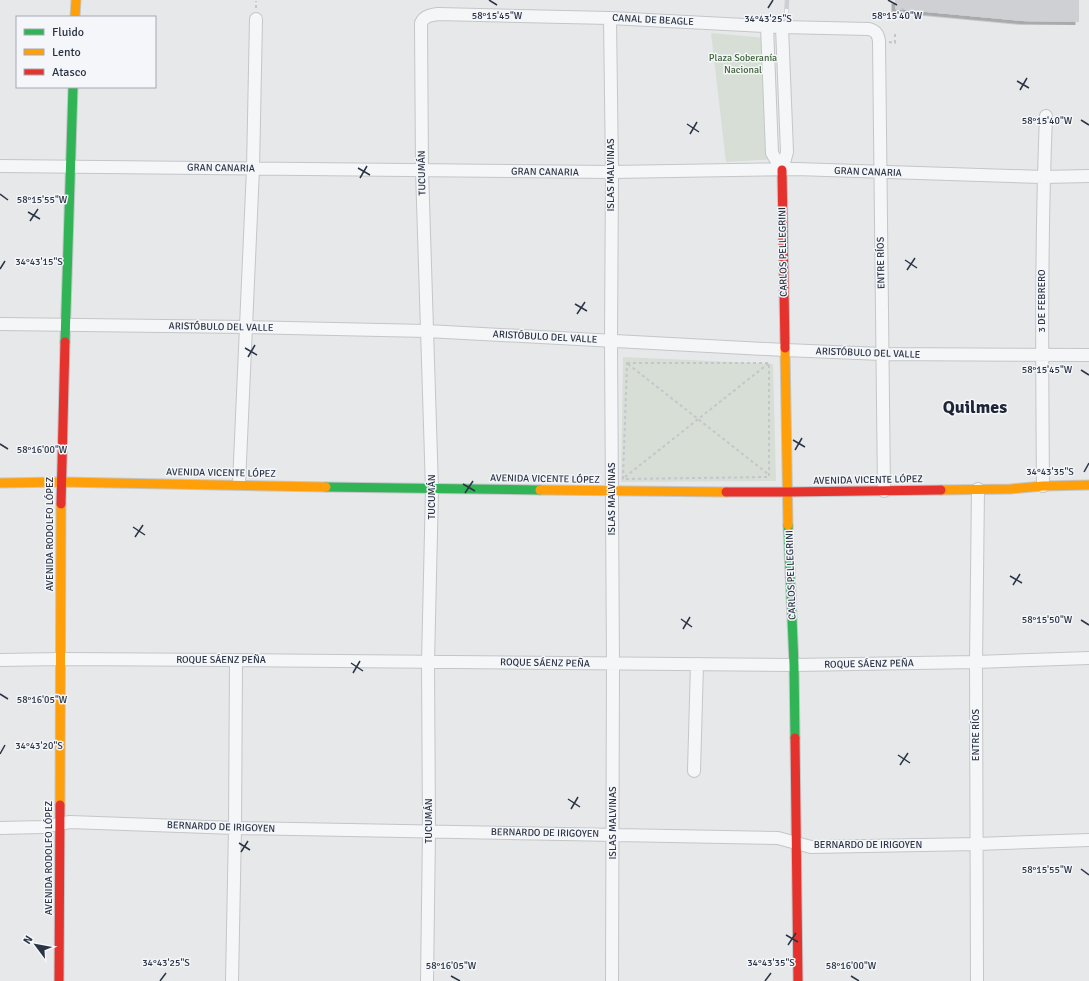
<svg xmlns="http://www.w3.org/2000/svg" width="1089" height="981" viewBox="0 0 1089 981" font-family="Signika,sans-serif">
  <style>
    .green { fill: #d6ded6 }
    .building { fill: #ced0d3; filter: url(#shadow) }
    .lines { fill: none; stroke-linecap: round; stroke-linejoin: round }
    .street-casing { stroke: #c4c6c8; stroke-width: 14 }
    .fast-casing { stroke: #c4c6c8; stroke-width: 11 }
    .slow-casing { stroke: #c4c6c8; stroke-width: 11 }
    .jam-casing { stroke: #c4c6c8; stroke-width: 11 }
    .path { stroke: #c5c6ca; stroke-width: 2; stroke-dasharray: 3 3; stroke-linecap: butt }
    .street { stroke: #f5f6f7; stroke-width: 12 }
    .fast { stroke: #30b455; stroke-width: 9 }
    .slow { stroke: #ff9f0a; stroke-width: 9 }
    .jam { stroke: #e5322d; stroke-width: 9 }
    .rail-casing { stroke: #cecfd2; stroke-width: 4.5 }
    .rail { stroke: #f4f6f9; stroke-width: 3; stroke-dasharray: 9; stroke-linecap: butt }
    .ticks { fill: none; stroke: #2b3445; stroke-width: 1.5 }
    .labels { text-anchor: middle; dominant-baseline: central; stroke-width: 3; stroke-linejoin: round; paint-order: stroke }
    .street-label { font-size: 10px; fill: #2b3445; stroke: #f4f6f9 }
    .park-label { font-size: 10px; fill: #3f6138; stroke: #f4f6f9 }
    .town-label { font-size: 18px; font-weight: bold; fill: #1d2536; stroke: #f4f6f9 }
    .ticks-label { font-size: 10px; text-anchor: middle; fill: #2b3445; stroke: #f4f6f9; stroke-width: 3; stroke-linejoin: round; paint-order: stroke }
  </style>
  <defs>
    <filter id="shadow"><feDropShadow dx="-3.5" dy="3.5" stdDeviation="0" flood-color="#0004"/></filter>
  </defs>
  <rect width="100%" height="100%" fill="#e6e8ea"/>
  <path class="green" d="M711,33L768,38L777,159L726,162Z
    M623,357L773,364L776,481L621,482Z"/>
  <path class="building" d="M895,0H1079V22L1023,21L895,9Z"/>
  <g class="lines">
    <defs>
      <path id="street" d="M610,18L612,172L611,341L613,664L612,981
        M767,26L772,153L782,170
        M0,166L612,172L796,169L1043,177L1089,176
        M782,170L787,152L782,27
        M0,324L246,327L427,331L785,350L882,354L1089,355
        M239,484L253,169L256,19
        M1043,486C1042,363 1041,239 1046,116
        M0,660L61,659L236,660L794,665L976,662L1089,658
        M694,771L697,664
        M0,828L42,827L70,822L235,828L778,838L811,847L977,844L1089,840
        M232,981L235,828L236,660
        M427,981L429,831L428,662L432,489L422,170L421,23C424,16 431,15 438,14L610,18L782,27L869,29C876,31 878,34 879,41L884,491
        M977,981L976,662L978,489"/>
      <path id="fast" d="M65,342L73,87
        M326,487L540,490
        M788,525L794,665L795,738"/>
      <path id="slow" d="M75,17L76,0
        M785,348L788,525
        M0,483L61,482L326,487
        M540,490L726,492
        M941,490L1011,489L1043,486L1089,485
        M60,805L61,504"/>
      <path id="jam" d="M782,170L785,348
        M726,492H787L941,490
        M61,504L65,342
        M795,738L798,981
        M59,981L60,805"/>
    </defs>
    <use href="#street" class="street-casing"/>
    <use href="#fast" class="fast-casing"/>
    <use href="#slow" class="slow-casing"/>
    <use href="#jam" class="jam-casing"/>
    <path class="path" d="M256,8V1
      M901,9H906
      M889,42L895,43V31
      M627,363H769V477L623,479Z
      M628,364L768,474
      M625,477L769,363"/>
    <use href="#street" class="street"/>
    <use href="#fast" class="fast"/>
    <use href="#slow" class="slow"/>
    <use href="#jam" class="jam"/>
    <defs>
      <path id="rail" d="M786,18L787,0"/>
    </defs>
    <use href="#rail" class="rail-casing"/>
    <use href="#rail" class="rail"/>
  </g>
  <path class="ticks" d="M489,0L497,5M888,0L897,5M768,8L773,0M1017,81L1029,88M1020,90L1027,78M1081,120L1089,125M687,124L699,132M690,134L697,122M358,168L370,175M360,178L367,166M0,194L8,200M28,212L40,219M30,221L38,209M905,260L917,268M0,269L5,261M907,270L915,258M575,304L587,311M577,314L585,302M245,348L257,355M248,357L255,345M1081,370L1089,375M793,440L805,447M0,444L8,449M795,450L802,438M1084,472L1089,463M463,484L475,491M465,493L473,481M133,527L145,535M135,537L143,525M1010,576L1022,583M1013,585L1020,574M681,619L692,627M1081,620L1089,625M683,629L690,617M351,663L363,671M353,673L360,661M0,694L8,699M0,754L5,745M898,755L910,763M900,765L908,753M568,799L580,807M571,809L578,797M239,843L250,850M241,852L248,841M1081,869L1089,875M786,935L798,942M788,945L796,933M451,976L460,981M851,976L859,981M160,981L166,973M765,981L771,973"/>
  <g class="labels">
    <g class="street-label">
      <text transform="translate(653 20) rotate(3)">CANAL DE BEAGLE</text>
      <text transform="translate(221 168) rotate(1)">GRAN CANARIA</text>
      <text transform="translate(545 172) rotate(1)">GRAN CANARIA</text>
      <text transform="translate(868 172) rotate(2)">GRAN CANARIA</text>
      <text transform="translate(422 173) rotate(-91)">TUCUMÁN</text>
      <text transform="translate(611 175) rotate(-90)">ISLAS MALVINAS</text>
      <text transform="translate(783 252) rotate(-91)">CARLOS PELLEGRINI</text>
      <text transform="translate(881 263) rotate(-91)">ENTRE RÍOS</text>
      <text transform="translate(1042 301) rotate(-90)">3 DE FEBRERO</text>
      <text transform="translate(221 327) rotate(1)">ARISTÓBULO DEL VALLE</text>
      <text transform="translate(545 337) rotate(3)">ARISTÓBULO DEL VALLE</text>
      <text transform="translate(868 353) rotate(2)">ARISTÓBULO DEL VALLE</text>
      <text transform="translate(221 473) rotate(1)">AVENIDA VICENTE LÓPEZ</text>
      <text transform="translate(545 479) rotate(1)">AVENIDA VICENTE LÓPEZ</text>
      <text transform="translate(868 480) rotate(-1)">AVENIDA VICENTE LÓPEZ</text>
      <text transform="translate(432 497) rotate(-90)">TUCUMÁN</text>
      <text transform="translate(612 499) rotate(-90)">ISLAS MALVINAS</text>
      <text transform="translate(50 534) rotate(-90)">AVENIDA RODOLFO LÓPEZ</text>
      <text transform="translate(791 575) rotate(-92)">CARLOS PELLEGRINI</text>
      <text x="221" y="660">ROQUE SÁENZ PEÑA</text>
      <text transform="translate(545 663) rotate(1)">ROQUE SÁENZ PEÑA</text>
      <text transform="translate(869 664) rotate(-1)">ROQUE SÁENZ PEÑA</text>
      <text transform="translate(976 735) rotate(-90)">ENTRE RÍOS</text>
      <text transform="translate(429 821) rotate(-90)">TUCUMÁN</text>
      <text transform="translate(613 823) rotate(-90)">ISLAS MALVINAS</text>
      <text transform="translate(221 827) rotate(2)">BERNARDO DE IRIGOYEN</text>
      <text transform="translate(545 833) rotate(1)">BERNARDO DE IRIGOYEN</text>
      <text x="868" y="845">BERNARDO DE IRIGOYEN</text>
      <text transform="translate(49 858) rotate(-90)">AVENIDA RODOLFO LÓPEZ</text>
    </g>
    <g class="park-label">
      <text x="743" y="58">Plaza Soberanía<tspan x="743" dy="12">Nacional</tspan></text>
    </g>
    <g class="town-label">
      <text x="975" y="407">Quilmes</text>
    </g>
  </g>
  <g class="ticks-label">
    <text x="497" y="19">58°15'45"W</text>
    <text x="897" y="19">58°15'40"W</text>
    <text x="768" y="22">34°43'25"S</text>
    <text x="1047" y="124">58°15'40"W</text>
    <text x="42" y="203">58°15'55"W</text>
    <text x="39" y="265">34°43'15"S</text>
    <text x="1047" y="373">58°15'45"W</text>
    <text x="42" y="453">58°16'00"W</text>
    <text x="1050" y="475">34°43'35"S</text>
    <text x="1047" y="623">58°15'50"W</text>
    <text x="42" y="703">58°16'05"W</text>
    <text x="39" y="749">34°43'20"S</text>
    <text x="1047" y="873">58°15'55"W</text>
    <text x="166" y="966">34°43'25"S</text>
    <text x="771" y="966">34°43'35"S</text>
    <text x="451" y="969">58°16'05"W</text>
    <text x="851" y="969">58°16'00"W</text>
  </g>
  <rect x="16" y="16" width="140" height="72" fill="#f4f6f9" stroke="#a4a8b1"/>
  <rect x="24" y="29" width="20" height="6" fill="#30b455" stroke="#a4a8b1"/>
  <text x="52" y="36" font-size="12" fill="#2b3445">Fluido</text>
  <rect x="24" y="49" width="20" height="6" fill="#ff9f0a" stroke="#a4a8b1"/>
  <text x="52" y="56" font-size="12" fill="#2b3445">Lento</text>
  <rect x="24" y="69" width="20" height="6" fill="#e5322d" stroke="#a4a8b1"/>
  <text x="52" y="76" font-size="12" fill="#2b3445">Atasco</text>
  <g transform="translate(36 945) rotate(302)" stroke="#f4f6f9" stroke-width="3" paint-order="stroke">
  <path d="M0-3L7 15L0 10L-7 15Z" fill="#2b3445"/>
  <text y="-6" font-size="11" font-weight="bold" text-anchor="middle" fill="#2b3445">N</text>
  </g>
</svg>
